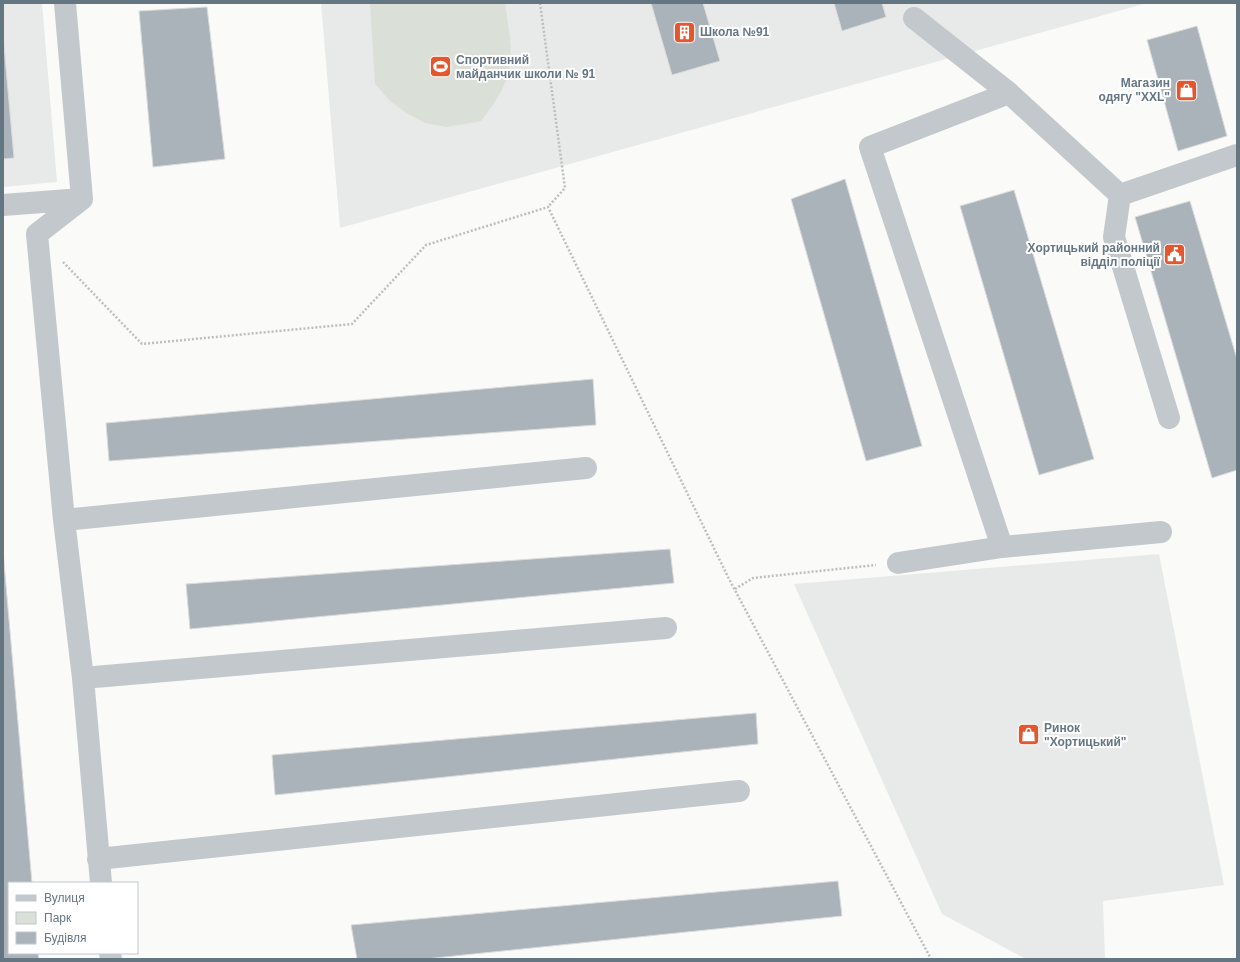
<svg xmlns="http://www.w3.org/2000/svg" width="1240" height="962" viewBox="0 0 1240 962" font-family="Arial,sans-serif">
  <style>
    .built { fill: #e8e9e9 }
    .green { fill: #dadfd7 }
    .building { fill: #aab3b9; stroke: #dcdcda }
    .lines { fill: none; stroke-linecap: round; stroke-linejoin: round }
    .path { stroke: #bbbfc2; stroke-width: 2.5; stroke-dasharray: 2 2; stroke-linecap: butt }
    .minor { stroke: #c3c8cc; stroke-width: 22 }
    .labels { text-anchor: middle; dominant-baseline: central; stroke-width: 4; stroke-linejoin: round; paint-order: stroke }
    .poi-label { font-size: 12px; font-weight: bold; fill: #657683; stroke: #fff; text-anchor: start }
  </style>
  <rect width="100%" height="100%" fill="#fafaf8"/>
  <path class="built" d="M3,3H42L57,182L3,187Z
    M321,3H1147L340,228Z
    M1159,554L1224,885L1103,901L1105,959H1026L942,914L794,584Z"/>
  <path class="green" d="M370,3H505C508,26 515,55 507,78C501,94 491,108 481,121L447,127L425,123L408,114L390,101L375,84Z"/>
  <path class="building" d="M651,3H703L720,61L672,75Z
    M834,3H882L886,17L842,31Z
    M207,7L225,159L153,167L139,11Z
    M1197,26L1227,136L1178,151L1147,40Z
    M3,34L14,158L3,159Z
    M845,179L922,446L866,461L791,199Z
    M1014,190L1094,459L1039,475L960,206Z
    M1190,201L1237,359V470L1212,478L1135,217Z
    M593,379L596,425L109,461L106,423Z
    M670,549L674,583L190,629L186,584Z
    M3,551L32,883H9V953H38L39,959H3Z
    M756,713L758,744L275,795L272,755Z
    M838,881L842,916L425,959H357L351,925Z"/>
  <g class="lines">
    <path class="path" d="M540,3L565,188L548,207
      M63,262L142,344L352,324L426,245L548,207L728,577L931,959
      M735,589L753,578L876,565"/>
    <path class="minor" d="M65,3L82,199
      M914,18L1009,93
      M1120,195L1114,237L1169,418
      M1120,195L1237,155
      M3,205L82,199L37,234L64,520L83,678L101,883
      M64,520L586,468
      M1002,547L870,147L1009,93L1120,195
      M898,563L1002,547L1161,532
      M83,678L666,628
      M98,859L739,791
      M110,953L111,959"/>
  </g>
  <defs>
    <symbol id="building-square" viewBox="-11 -11 22 22"><rect x="-9" y="-9" width="18" height="18" rx="4" fill="#e4572e" stroke="#fff"/><path d="M-4-6H4V6H1V3H-1V6H-4ZM-2.5-4.3h1.7v1.8h-1.7ZM.8-4.3h1.7v1.8H.8ZM-2.5-1h1.7V.8h-1.7ZM.8-1h1.7V.8H.8Z" fill="#fff"/></symbol>
    <symbol id="stadium-square" viewBox="-11 -11 22 22"><rect x="-9" y="-9" width="18" height="18" rx="4" fill="#e4572e" stroke="#fff"/><path d="M0-5a6.5 5 0 1 0 0 10a6.5 5 0 1 0 0-10ZM-3.5-1.8h7v3.6h-7Z" fill="#fff"/></symbol>
    <symbol id="shop-square" viewBox="-11 -11 22 22"><rect x="-9" y="-9" width="18" height="18" rx="4" fill="#e4572e" stroke="#fff"/><path d="M-5-2.5h2.3a2.7 3.5 0 0 1 5.4 0H5L5.5 6h-11ZM-1.5-2.5h3a1.5 2.3 0 0 0-3 0Z" fill="#fff"/></symbol>
    <symbol id="civic-square" viewBox="-11 -11 22 22"><rect x="-9" y="-9" width="18" height="18" rx="4" fill="#e4572e" stroke="#fff"/><path d="M-.6-6.5H3V-4.5H.6V-3L4-1V1h2V6H-6V1h2V-1L-.6-3ZM-1.2 2.5V6h2.4V2.5Z" fill="#fff"/></symbol>
  </defs>
  <g fill-rule="evenodd">
    <use href="#building-square" x="672" y="20" width="25" height="25"/>
    <use href="#stadium-square" x="428" y="54" width="25" height="25"/>
    <use href="#shop-square" x="1174" y="78" width="25" height="25"/>
    <use href="#civic-square" x="1162" y="242" width="25" height="25"/>
    <use href="#shop-square" x="1016" y="722" width="25" height="25"/>
  </g>
  <g class="labels">
    <g class="poi-label">
      <text x="700" y="32">Школа №91</text>
      <text x="456" y="60">Спортивний<tspan x="456" dy="14">майданчик школи № 91</tspan></text>
      <text x="1170" y="83" text-anchor="end">Магазин<tspan x="1170" dy="14">одягу "XXL"</tspan></text>
      <text x="1160" y="248" text-anchor="end">Хортицький районний<tspan x="1160" dy="14">відділ поліції</tspan></text>
      <text x="1044" y="728">Ринок<tspan x="1044" dy="14">"Хортицький"</tspan></text>
    </g>
  </g>
  <rect width="1240" height="962" fill="none" stroke="#657683" stroke-width="8"/>
  <rect x="8" y="882" width="130" height="72" fill="#ffffff" stroke="#c1c8cd"/>
  <rect x="16" y="895" width="20" height="6" fill="#c3c8cc" stroke="#c1c8cd"/>
  <text x="44" y="902" font-size="12" fill="#657683">Вулиця</text>
  <rect x="16" y="912" width="20" height="12" fill="#dadfd7" stroke="#c1c8cd"/>
  <text x="44" y="922" font-size="12" fill="#657683">Парк</text>
  <rect x="16" y="932" width="20" height="12" fill="#aab3b9" stroke="#c1c8cd"/>
  <text x="44" y="942" font-size="12" fill="#657683">Будівля</text>
</svg>
